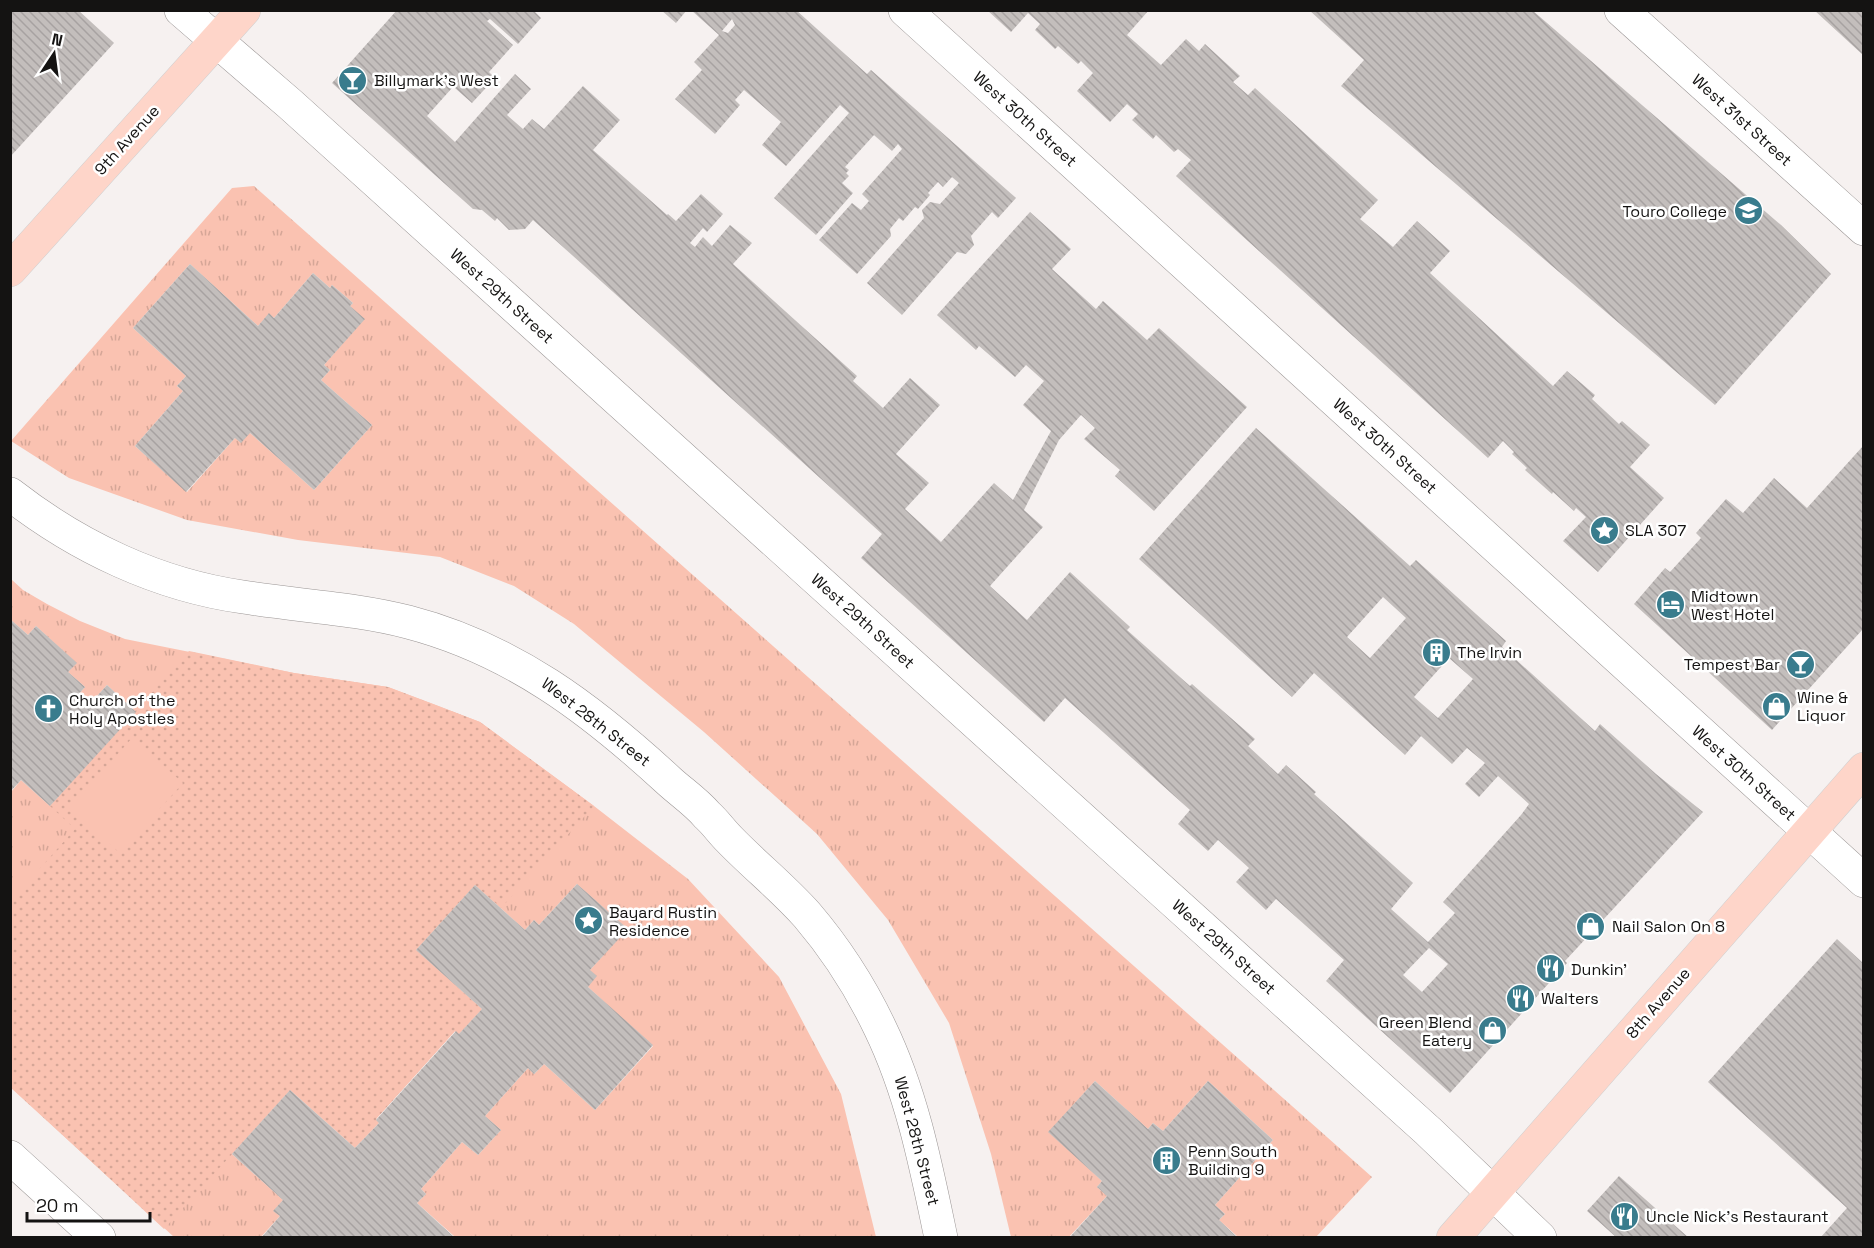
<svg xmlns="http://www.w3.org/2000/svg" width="1874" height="1248" viewBox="0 0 1874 1248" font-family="'Space Grotesk',sans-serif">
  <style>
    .grass { fill: url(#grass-tufts); fill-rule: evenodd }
    .park { fill: url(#park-dots) }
    .pitch { fill: #fac2b1 }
    .building { fill: url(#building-back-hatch); fill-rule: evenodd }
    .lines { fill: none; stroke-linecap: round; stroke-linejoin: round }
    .minor-casing { stroke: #9b9695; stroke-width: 34 }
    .major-casing { stroke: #d0d0d0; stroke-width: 34 }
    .minor { stroke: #fff; stroke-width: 33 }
    .major { stroke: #fed5c9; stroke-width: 33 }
    .labels { text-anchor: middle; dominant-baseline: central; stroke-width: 5; stroke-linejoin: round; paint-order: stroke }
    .poi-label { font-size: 16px; fill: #141312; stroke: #fff; text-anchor: start }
    .street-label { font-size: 16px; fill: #141312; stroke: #fff }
  </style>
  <defs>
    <pattern id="grass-tufts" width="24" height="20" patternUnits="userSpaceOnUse" patternTransform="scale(1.5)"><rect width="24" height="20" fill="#fac2b1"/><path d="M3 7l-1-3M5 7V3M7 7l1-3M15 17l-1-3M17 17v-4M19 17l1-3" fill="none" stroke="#d5a697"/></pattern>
    <pattern id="park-dots" width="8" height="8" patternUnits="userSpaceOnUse" patternTransform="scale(1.5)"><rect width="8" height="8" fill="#fac2b1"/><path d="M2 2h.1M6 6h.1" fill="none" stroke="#d5a697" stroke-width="1.8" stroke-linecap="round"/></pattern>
    <pattern id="building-back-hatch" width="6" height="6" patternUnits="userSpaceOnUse" patternTransform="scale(1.5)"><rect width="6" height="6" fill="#c3bebc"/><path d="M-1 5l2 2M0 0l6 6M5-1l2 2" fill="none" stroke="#a7a2a1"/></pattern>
  </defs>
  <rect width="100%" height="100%" fill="#f6f1f0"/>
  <path class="grass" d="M254,186L1372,1177L1316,1237H1238L1219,1220L1225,1214L1215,1205L1273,1140L1208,1081L1163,1131L1153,1123L1148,1129L1095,1081L1049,1132L1102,1181L1097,1187L1107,1196L1069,1237H1011L991,1154L949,1023L888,920L817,834L704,732L574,624L514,586L440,557L298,540L187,520L69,478L11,441L232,188ZM190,264L258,326L269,314L274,318L313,273L330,288L332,285L353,303L350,306L364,319L324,365L330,370L321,380L372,425L314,490L250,433L235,438L187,492L135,446L183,391L177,386L186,376L133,328Z
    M11,579L23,590L47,604L80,621L125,639L294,673L388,687L480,722L594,806L688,879L779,977L841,1094L876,1237H455L417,1203L426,1194L421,1189L462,1142L478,1155L501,1130L485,1116L528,1068L534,1074L544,1064L595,1110L653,1046L588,987L590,970L627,929L577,884L539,925L534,920L525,930L475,885L416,950L482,1009L459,1034L455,1031L376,1119L379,1123L290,1090L232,1154L283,1200L274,1211L280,1216L261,1237H174L11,1088V792L21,780L50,806L136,712L107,685L89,705L78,695L85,687L68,672L76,663L36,626L28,635L11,620Z"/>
  <path class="park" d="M189,651L294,673L388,687L436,705L480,722L594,806L501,908L475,885L416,950L482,1009L459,1034L455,1031L376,1119L379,1123L355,1148L290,1090L164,1229L11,1087V901L75,829L50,806Z"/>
  <path class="pitch" d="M132,738L183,783L120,853L69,809Z"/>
  <path class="building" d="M10,10H78L114,43L10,157Z
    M397,10H533L541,18L518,44L490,19L487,21L513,45L489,72L495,78L472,103L439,74L438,76L452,88L427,116L455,142L515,74L531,89L507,115L523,129L532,119L544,129L583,86L620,120L593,150L667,215L668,214L676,221L701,194L723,214L707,232L703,228L690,243L695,247L703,237L712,246L730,225L752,243L733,264L857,376L853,381L883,408L910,378L940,405L896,454L929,483L905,509L941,542L994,483L1013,500L1051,431L1023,405L1044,381L1026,365L1015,377L979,346L976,350L937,315L1030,212L1071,249L1052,269L1096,309L1103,301L1147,340L1159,328L1247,407L1154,511L1115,476L1120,470L1084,439L1095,428L1081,415L1059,440L1024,510L1043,527L990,586L1027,620L1070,572L1130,627L1127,630L1190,686L1192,684L1255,739L1248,746L1278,774L1286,765L1316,792L1314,794L1413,883L1391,909L1428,942L1455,913L1443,902L1521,815L1529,804L1498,776L1479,797L1465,784L1485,763L1467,748L1452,764L1421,736L1405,755L1314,673L1292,697L1139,559L1256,428L1410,566L1416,560L1506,641L1502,647L1595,731L1600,724L1656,774L1703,812L1565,961L1567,963L1450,1093L1326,981L1344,960L1276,899L1266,910L1236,882L1249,868L1218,840L1208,851L1178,824L1190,810L1065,698L1044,722L861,558L882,534L820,478L533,220L525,229L509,230L497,218L495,221L482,210L473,209L332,83ZM1383,597L1406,618L1370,658L1347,637ZM1449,658L1473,679L1438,718L1414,697ZM1429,948L1448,964L1422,992L1403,975Z
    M661,10H687L676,23Z
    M691,10H796L867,74L871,70L1016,198L998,218L992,212L971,236L974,245L966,254L957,252L902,315L867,283L924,218L922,210L930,202L940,204L959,183L952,177L943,187L938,182L928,193L930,195L918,209L915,207L903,221L899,218L890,229L891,236L857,274L819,240L852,203L861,210L869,201L862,194L902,149L898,144L892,151L874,135L845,167L849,170L846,173L849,176L842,183L853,193L816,235L774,198L849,113L840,105L786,166L762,145L781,122L744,90L735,100L740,105L715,134L675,99L702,70L694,62L719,35ZM732,19L735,25L728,33L722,31Z
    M987,10H1149L1127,35L1161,65L1186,39L1199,51L1205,44L1240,76L1233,82L1248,95L1255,88L1378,200L1360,219L1393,247L1417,221L1450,251L1430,273L1553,386L1567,371L1595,395L1592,399L1619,424L1622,421L1650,445L1630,467L1664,498L1598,572L1563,541L1586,517L1576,508L1574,511L1553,492L1552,494L1525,470L1527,468L1512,454L1514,452L1503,441L1488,458L1176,176L1191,160L1178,149L1174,152L1156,135L1153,139L1132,120L1138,114L1127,104L1110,122L1077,91L1093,73L1081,61L1078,64L1058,46L1055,49L1035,30L1040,24L1028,13L1011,32Z
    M1309,10H1532L1781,225L1831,274L1715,405L1341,86L1364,60Z
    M1814,10H1863V55Z
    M190,264L258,326L269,313L274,318L313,273L330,288L332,285L353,303L350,306L365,319L324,365L330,370L321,380L372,425L314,490L250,433L241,443L235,438L186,492L135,446L183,391L177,386L186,376L133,328Z
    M1863,446V629L1772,730L1634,604L1665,568L1670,572L1701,538L1696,533L1726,499L1743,513L1774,478L1807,508Z
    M10,619L28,635L36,626L77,663L68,672L85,687L78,695L89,705L107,685L136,712L50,806L21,780L10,792Z
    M577,884L628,929L590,970L597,976L588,987L653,1045L595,1110L544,1064L534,1074L528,1068L485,1116L501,1130L478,1155L462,1142L421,1189L426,1194L417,1203L455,1238H261L280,1216L273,1211L283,1200L232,1154L290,1090L355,1148L379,1123L376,1120L456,1031L459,1034L482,1009L416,950L475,885L525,930L534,920L539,925Z
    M1837,939L1863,963V1238H1820L1847,1208L1708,1082Z
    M1095,1081L1148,1129L1153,1123L1163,1131L1208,1081L1273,1140L1215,1205L1225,1214L1219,1220L1238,1238H1069L1107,1196L1097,1187L1102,1181L1048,1132Z
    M1619,1176L1689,1238H1617L1587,1211Z"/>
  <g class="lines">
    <defs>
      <path id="minor" d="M181,10L290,104L1428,1131L1540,1238
        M905,10L1864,881
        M1621,10L1864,229
        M10,494C78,547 158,585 243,597C298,606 354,608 408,622C512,649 591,709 669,781C681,792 696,802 707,815C715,822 721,831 729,839C754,865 783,888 807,915C836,949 861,988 880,1028C912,1094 926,1166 941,1238
        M10,1157L99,1238"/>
      <path id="major" d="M10,270L244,10
        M1453,1238L1864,769"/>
    </defs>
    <use href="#minor" class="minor-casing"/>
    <use href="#major" class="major-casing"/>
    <use href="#minor" class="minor"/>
    <use href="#major" class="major"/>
  </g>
  <defs>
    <symbol id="bar-disc" viewBox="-11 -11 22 22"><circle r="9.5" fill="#397c8d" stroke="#fff"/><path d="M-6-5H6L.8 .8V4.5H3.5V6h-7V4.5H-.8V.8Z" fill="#fff"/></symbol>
    <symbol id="university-disc" viewBox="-11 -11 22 22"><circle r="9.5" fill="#397c8d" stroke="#fff"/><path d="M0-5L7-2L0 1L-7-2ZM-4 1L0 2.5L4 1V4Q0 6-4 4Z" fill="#fff"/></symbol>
    <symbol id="sight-disc" viewBox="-11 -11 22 22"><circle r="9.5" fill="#397c8d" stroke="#fff"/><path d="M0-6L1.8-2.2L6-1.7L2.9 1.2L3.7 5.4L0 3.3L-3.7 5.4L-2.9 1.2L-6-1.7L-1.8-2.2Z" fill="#fff"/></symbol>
    <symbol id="hotel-disc" viewBox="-11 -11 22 22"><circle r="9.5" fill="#397c8d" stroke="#fff"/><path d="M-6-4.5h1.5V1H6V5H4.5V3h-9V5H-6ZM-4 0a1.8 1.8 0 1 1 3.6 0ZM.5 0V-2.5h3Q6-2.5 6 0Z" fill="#fff"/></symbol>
    <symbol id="building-disc" viewBox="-11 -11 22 22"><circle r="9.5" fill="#397c8d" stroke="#fff"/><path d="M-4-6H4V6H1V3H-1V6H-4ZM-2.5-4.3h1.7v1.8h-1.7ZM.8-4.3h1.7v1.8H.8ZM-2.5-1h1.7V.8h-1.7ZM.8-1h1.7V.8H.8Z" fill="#fff"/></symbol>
    <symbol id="shop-disc" viewBox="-11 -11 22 22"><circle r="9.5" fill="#397c8d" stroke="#fff"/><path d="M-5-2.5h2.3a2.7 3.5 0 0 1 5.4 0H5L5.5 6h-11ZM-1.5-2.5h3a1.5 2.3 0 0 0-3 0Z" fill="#fff"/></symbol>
    <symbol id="church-disc" viewBox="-11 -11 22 22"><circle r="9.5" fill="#397c8d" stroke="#fff"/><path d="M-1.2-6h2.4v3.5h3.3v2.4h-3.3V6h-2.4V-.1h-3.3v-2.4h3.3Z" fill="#fff"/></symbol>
    <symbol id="restaurant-disc" viewBox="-11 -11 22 22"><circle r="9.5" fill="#397c8d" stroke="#fff"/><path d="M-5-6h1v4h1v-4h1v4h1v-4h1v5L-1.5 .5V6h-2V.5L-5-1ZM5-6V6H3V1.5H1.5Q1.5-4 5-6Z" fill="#fff"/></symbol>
  </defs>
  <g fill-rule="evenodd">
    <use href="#bar-disc" x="336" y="64" width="33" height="33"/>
    <use href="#university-disc" x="1732" y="194" width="33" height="33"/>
    <use href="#sight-disc" x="1588" y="514" width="33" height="33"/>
    <use href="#hotel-disc" x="1654" y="588" width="33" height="33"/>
    <use href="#building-disc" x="1420" y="636" width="33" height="33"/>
    <use href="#bar-disc" x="1784" y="648" width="33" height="33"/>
    <use href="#shop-disc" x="1760" y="690" width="33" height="33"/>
    <use href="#church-disc" x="32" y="692" width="33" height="33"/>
    <use href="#sight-disc" x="572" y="904" width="33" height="33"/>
    <use href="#shop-disc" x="1574" y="910" width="33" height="33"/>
    <use href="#restaurant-disc" x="1534" y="952" width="33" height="33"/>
    <use href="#restaurant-disc" x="1504" y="982" width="33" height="33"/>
    <use href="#shop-disc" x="1476" y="1014" width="33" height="33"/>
    <use href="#building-disc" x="1150" y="1144" width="33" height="33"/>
    <use href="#restaurant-disc" x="1608" y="1200" width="33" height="33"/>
  </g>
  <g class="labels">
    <g class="poi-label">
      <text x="374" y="80">Billymark's West</text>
      <text x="1727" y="211" text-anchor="end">Touro College</text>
      <text x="1625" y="530">SLA 307</text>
      <text x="1691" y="596">Midtown<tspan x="1691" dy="18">West Hotel</tspan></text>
      <text x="1457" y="652">The Irvin</text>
      <text x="1780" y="664" text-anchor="end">Tempest Bar</text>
      <text x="1797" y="697">Wine &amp;<tspan x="1797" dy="18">Liquor</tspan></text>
      <text x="69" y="700">Church of the<tspan x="69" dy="18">Holy Apostles</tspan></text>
      <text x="609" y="912">Bayard Rustin<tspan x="609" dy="18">Residence</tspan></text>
      <text x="1612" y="926">Nail Salon On 8</text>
      <text x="1571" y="969">Dunkin'</text>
      <text x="1541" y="998">Walters</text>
      <text x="1472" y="1022" text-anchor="end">Green Blend<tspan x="1472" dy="18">Eatery</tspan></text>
      <text x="1188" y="1151">Penn South<tspan x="1188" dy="18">Building 9</tspan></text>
      <text x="1646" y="1216">Uncle Nick's Restaurant</text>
    </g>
    <g class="street-label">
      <text transform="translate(1025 119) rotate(42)">West 30th Street</text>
      <text transform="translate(1742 120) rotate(42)">West 31st Street</text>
      <text transform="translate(127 140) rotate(-48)">9th Avenue</text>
      <text transform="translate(502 296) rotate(42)">West 29th Street</text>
      <text transform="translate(1385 446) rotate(42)">West 30th Street</text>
      <text transform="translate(863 621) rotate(42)">West 29th Street</text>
      <text transform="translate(596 722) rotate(38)">West 28th Street</text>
      <text transform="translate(1744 773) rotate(42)">West 30th Street</text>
      <text transform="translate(1224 947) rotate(42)">West 29th Street</text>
      <text transform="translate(1658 1003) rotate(-49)">8th Avenue</text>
      <text transform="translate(917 1141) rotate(75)">West 28th Street</text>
    </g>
  </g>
  <rect width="1874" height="1248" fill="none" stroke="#141312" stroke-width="24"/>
  <g transform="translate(54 54) rotate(13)" stroke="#ffffff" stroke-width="4.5" paint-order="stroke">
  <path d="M0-4.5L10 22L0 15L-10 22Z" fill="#141312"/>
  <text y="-9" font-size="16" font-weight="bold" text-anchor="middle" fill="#141312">N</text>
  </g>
  <path d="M27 1212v9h123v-9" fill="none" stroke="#141312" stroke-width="3"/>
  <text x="36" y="1212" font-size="18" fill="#141312" stroke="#ffffff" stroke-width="4.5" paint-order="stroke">20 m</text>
</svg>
